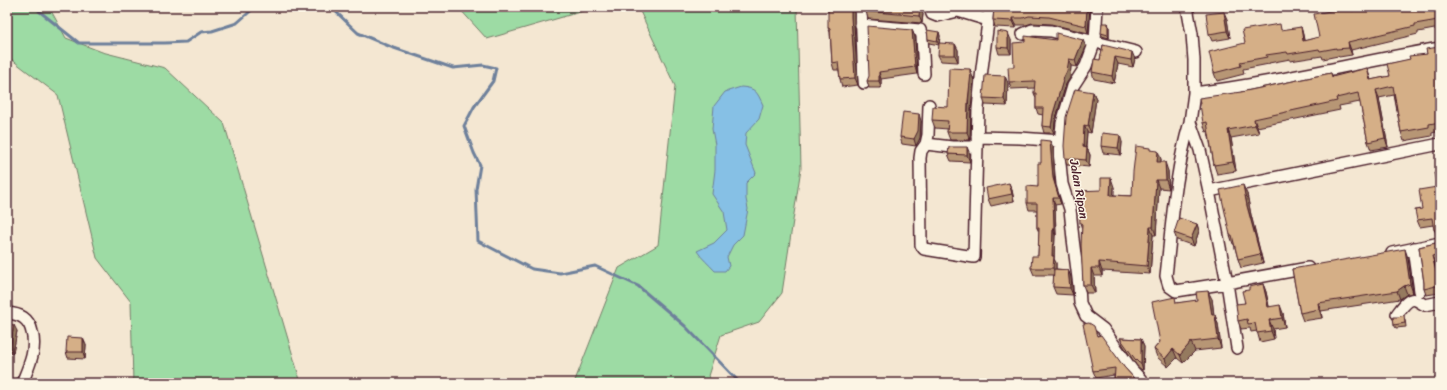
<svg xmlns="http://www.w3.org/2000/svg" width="1447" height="390" viewBox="0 0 1447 390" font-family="Sriracha,sans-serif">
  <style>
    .green { fill: #9ddba4; stroke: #747d68 }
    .water { fill: #86c0e5; stroke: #6e809b }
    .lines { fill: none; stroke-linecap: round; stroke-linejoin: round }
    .stream { stroke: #6e809b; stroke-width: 3 }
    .street-casing { stroke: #4a1f2b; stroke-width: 14 }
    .street { stroke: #fcf5e5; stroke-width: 11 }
    .wall { fill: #b79674; stroke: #4a1f2b }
    .shaded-wall { fill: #957a5e; stroke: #4a1f2b }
    .building { fill: #d5af87; stroke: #4a1f2b }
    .labels { text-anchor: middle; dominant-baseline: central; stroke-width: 3; stroke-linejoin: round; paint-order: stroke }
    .street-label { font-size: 12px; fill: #4a1f2b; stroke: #fcf5e5 }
  </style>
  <rect width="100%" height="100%" fill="#f4e7d2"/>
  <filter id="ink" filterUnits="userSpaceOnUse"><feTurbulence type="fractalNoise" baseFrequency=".025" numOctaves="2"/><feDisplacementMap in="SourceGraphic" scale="8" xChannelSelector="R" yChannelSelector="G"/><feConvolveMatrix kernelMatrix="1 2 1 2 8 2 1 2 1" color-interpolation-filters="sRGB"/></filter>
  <g filter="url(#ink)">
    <path class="green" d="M7,7H49L66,38L102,52L165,68L224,123L301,383H133L131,302L97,258L58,95L7,56Z
      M458,7H597L487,39Z
      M638,7H797L801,168L782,293L759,322L721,335L708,376L714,383H574L619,268L658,245L675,86Z"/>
    <path class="water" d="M741,87C756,88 757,92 763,105L759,119L746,133L745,145L756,173L746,183V199L748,209L743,235L733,245L727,257L729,266L725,271H715C709,264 702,259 697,251L714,243L727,230L724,212L712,194L715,170V145L712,129L714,106L725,92Z"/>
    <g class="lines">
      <path class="stream" d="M38,7L39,11L79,43H165L186,42L201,32L212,31L237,23L255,7
        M331,7L358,33L391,47L453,68L483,65L496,68L493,81L474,107L464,126L474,153L480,165L476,189L478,241L532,269L560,273L595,266L638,286L685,326L740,383"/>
      <defs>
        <path id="street" d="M861,7L864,83
          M930,7L932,14L937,16L958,11L988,20
          M1097,7L1095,41L1086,66L1073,86L1062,123L1059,153L1062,184L1070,209L1073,239L1079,286L1080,303L1086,316L1103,329L1132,370L1144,383
          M1187,7L1192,34L1194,60V93L1190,122L1200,150L1209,191L1227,283L1237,348
          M861,25L920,30L922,36L924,74
          M1023,34L1032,30L1051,31L1136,52
          M1194,93C1277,83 1358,62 1440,48
          M929,105L928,135L926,144L952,147H977
          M1190,122C1175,172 1172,224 1166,276L1169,286L1176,291L1227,283L1308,268
          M977,137L1020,138L1061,141
          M926,144L921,151L920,158L921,245L924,249L974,257L978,109L982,68L990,7
          M1209,191L1440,144
          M1414,248L1420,291
          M1392,253L1440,243
          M7,313C20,314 29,318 32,332C37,350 29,366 22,383
          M1397,314C1401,309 1408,297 1416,300C1419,301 1422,304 1425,305L1440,302"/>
      </defs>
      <use href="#street" class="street-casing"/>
      <use href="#street" class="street"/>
    </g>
    <path class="wall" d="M854,7V25L858,85L842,87L840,79L839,70H834L832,63L830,32L828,28Z
      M971,7H983V10Z
      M994,7H1090L1088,33L1051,24L1032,23L1026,25H1016V28L995,27L993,20Z
      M1108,7H1128V8Z
      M1369,7H1437L1440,23V28L1418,32V34L1351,50L1352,55L1339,57L1338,56L1323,59L1322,56L1290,61V59L1269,63V64L1243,69L1244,74L1217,81L1214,73L1245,43L1301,27L1303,35L1304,41L1319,37L1352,11Z
      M866,11L923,14L922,23L868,19Z
      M1227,19L1230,38L1212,41L1209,34Z
      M1108,23L1109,27V38L1102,36L1101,33Z
      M912,30L915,37L917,74L881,79V88H869L867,81Z
      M939,32L940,36L939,45L929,43L928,39Z
      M1011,40V54H999L997,47Z
      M955,44L958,50V62L941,61L938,55Z
      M1103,45L1135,59L1133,67L1118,64L1114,83L1094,79L1092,72L1100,60Z
      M1086,47L1077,67L1071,66L1070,78L1066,84L1055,121L1054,133H1044L1042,126L1043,115L1038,114L1036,108V98L1034,93L1035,88L1011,89L1009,82L1014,67Z
      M1439,47L1440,50V131L1432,133V136L1404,141L1401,132L1394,95L1379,98L1388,147L1371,150L1368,142L1360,102L1339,106L1340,110L1257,127L1259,133L1231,138L1236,171L1217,174L1214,165L1208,131L1206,132L1203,123L1241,92L1331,73L1332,76L1370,77L1371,80L1390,76L1410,59L1427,54Z
      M973,77L974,81L971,109L970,140H950L947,132L948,129L935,128L932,120L948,107Z
      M1008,83L1007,106L985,105L983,98Z
      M1093,92L1096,99L1091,133L1087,132L1086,148H1087L1090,155L1089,167L1067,165L1065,158Z
      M921,121L920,138L916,146L902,144L900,137Z
      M1122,142L1121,155L1103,153L1101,146Z
      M1053,147L1055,185L1061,204L1055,205L1056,235H1055L1054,259L1056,263V269L1068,270L1071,277L1073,295L1056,294L1053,287L1054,275H1034L1031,268L1038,256L1039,232L1037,228V210H1029L1027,203L1038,187L1041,163Z
      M1151,150L1161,159V162L1168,171L1169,187V189L1159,188L1156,235H1153L1150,274L1102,271V276H1094L1095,293H1086L1083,285L1082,229L1080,223L1101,190L1114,187V195L1132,196Z
      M948,154H970V162L951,161Z
      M1440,172V237H1437L1433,225L1420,227L1417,220L1422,209L1437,187Z
      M1012,190L1014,201L991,206L988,199Z
      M1247,194L1251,215L1263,263L1241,268L1238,259L1234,244H1233L1230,235Z
      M1197,224L1199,231L1194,246L1177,240L1174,233Z
      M1440,242V262L1435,263L1438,275L1440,277V293L1426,295L1424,289V283L1419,247Z
      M1408,258L1413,293L1407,294L1400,299L1321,311L1322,318L1303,321L1300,313L1292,269Z
      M1263,284L1266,292L1269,307L1283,313L1285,327L1273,329L1274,339L1260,342L1257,331L1251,332L1250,328L1241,329L1238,321L1249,290Z
      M1212,299L1214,315H1215L1218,324L1221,348L1195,351L1183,363L1177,358L1168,367L1157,357L1154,349L1160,342L1177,303Z
      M1405,319L1406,327L1396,328L1394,325Z
      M7,324L17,331L13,353L9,352L7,367Z
      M1097,335L1124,367L1133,377L1135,383H1114V375L1096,378L1093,371Z
      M1120,338L1141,339L1144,346L1143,370H1142L1137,366L1123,345Z
      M86,345L85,359L68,358L66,352Z"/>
    <path class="shaded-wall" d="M851,7H854V25L858,85L855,78L851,17Z
      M920,7L923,14L922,23L919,16Z
      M1087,7H1090L1088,33L1086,26Z
      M1436,7H1437L1440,25L1438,20Z
      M1224,12L1227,19L1230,38L1227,31Z
      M1013,18L1016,25V28L1013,21Z
      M1108,23L1109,27V38L1108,35Z
      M1301,27L1303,35L1306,49L1303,41Z
      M912,30L915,37L917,74L915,67Z
      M939,32L940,36L939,45L937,41Z
      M1008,33L1011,40V54L1008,48Z
      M1083,40L1086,47L1077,67L1075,60Z
      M1348,42L1351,50L1352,55L1349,48Z
      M955,44L958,50V62L955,55Z
      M1132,52L1135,59L1133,67L1131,60Z
      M1115,57L1118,64L1114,83L1112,76Z
      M1069,59L1071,66L1070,78L1066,84L1055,121L1054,133L1051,127L1053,114Z
      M1367,68L1370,77L1373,89L1370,80Z
      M970,69L974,81L971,109L970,140L967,132Z
      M879,72L881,79V88L879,81Z
      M1005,76L1008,83L1007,106L1004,99Z
      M1376,90L1379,98L1388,147L1385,138Z
      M1093,92L1096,99L1091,133L1088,126Z
      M919,114L921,121L920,138L916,146L914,139Z
      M1254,119L1257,127L1259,133L1255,125Z
      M1084,125L1087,132L1085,154L1083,147Z
      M1228,130L1231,138L1236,171L1233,162Z
      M1120,135L1122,142L1121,155L1118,148Z
      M1050,141L1053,147L1055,185L1061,204L1053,178Z
      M967,147L970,154V162L967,155Z
      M1087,148L1090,155L1089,167L1086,160Z
      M1158,151L1161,159L1160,171L1157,162Z
      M1165,162L1168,171L1169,189L1166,180Z
      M1111,178L1114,187L1113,203L1110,195Z
      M1156,180L1159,188L1156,235L1153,227Z
      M1009,183L1012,190L1014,201L1012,194Z
      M1243,185L1247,194L1251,215L1263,263L1260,254L1247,206Z
      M1053,198L1055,205L1056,235L1054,228Z
      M1197,224L1199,231L1194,246L1191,239Z
      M1150,227L1153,235L1150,274L1147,266Z
      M1053,228L1055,235L1054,259L1056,263V275L1053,268L1052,256Z
      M1405,249L1408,258L1413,293L1410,284Z
      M1432,256L1435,263L1440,282L1437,275Z
      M1099,262L1102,271V276L1099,268Z
      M1091,268L1094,276L1095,293L1091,285Z
      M1068,270L1071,277L1073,295L1070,288Z
      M1263,284L1266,292L1271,315L1268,307Z
      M1404,286L1407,294L1400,299L1397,291Z
      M1208,291L1212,299L1215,324L1212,315Z
      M1318,303L1321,311L1322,318L1319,309Z
      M1280,305L1283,313L1285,327L1282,318Z
      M1215,315L1218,324L1221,348L1218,339Z
      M1269,320L1273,329L1274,339L1271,331Z
      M14,325L17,331L13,353L10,347Z
      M83,338L86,345L85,359L83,352Z
      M1141,339L1144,346L1143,370L1141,363Z
      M1191,342L1195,351L1183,363L1180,355Z
      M7,347L9,352L7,367Z
      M1173,349L1177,358L1168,367L1165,359Z"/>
    <path class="building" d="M828,7H851V17L855,78L840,79L838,62L832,63L830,28H828Z
      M865,7H920L919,16L866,11Z
      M994,7H1087L1086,26L1049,17L1029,16L1023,18H1013V21L993,20Z
      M1351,7L1352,11L1369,7H1436L1438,20L1415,24V26L1348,42L1349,48L1336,49V48L1320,51L1319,49L1288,54L1287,52L1266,55L1267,57L1240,62L1241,66L1214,73L1209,52L1245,43L1242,30L1280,24L1281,30L1301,27L1303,41L1319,37L1314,14Z
      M1224,12L1227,31L1209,34L1206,14Z
      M1102,23H1108V35L1101,33Z
      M867,26L912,30L915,67L879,72V81H867L869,76Z
      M927,30L939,32L937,41L928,39Z
      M997,31L1008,33V48L997,47Z
      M1056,33L1083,40L1075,60L1069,59L1067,71L1064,77L1053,114L1051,127L1042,126L1043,108H1036V93H1034L1035,81L1009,82L1008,67H1014L1013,43L1025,42V36L1056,40Z
      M939,43L955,44V55H938Z
      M1103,45L1132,52L1131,60L1115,57L1112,76L1092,72L1094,59L1100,60Z
      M1439,47V51L1440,50V122L1429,124V127L1401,132L1393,86L1376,90L1385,138L1368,142L1358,93L1336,98L1337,101L1254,119L1255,125L1228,130L1233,162L1214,165L1207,122L1203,123L1199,98L1241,92L1331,73L1332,77L1367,68L1370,80L1390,76L1387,64L1410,59L1409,56L1427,54L1426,49Z
      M949,68L970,69V73H971L968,101L967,132H947L948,121L932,120L933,106L948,107Z
      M985,75L1005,76L1004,99L983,98Z
      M1075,89L1093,92L1088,126L1084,125L1083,147L1087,148L1086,160L1065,158L1064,146L1066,117Z
      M903,112L919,114L918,131L914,139L900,137Z
      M1102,133L1120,135L1118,148L1101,146Z
      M1041,140L1050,141L1053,178L1059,198H1053L1054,228H1053L1052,256H1054L1053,268H1031L1032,256H1038L1039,228H1037V203H1027V186L1038,187V163H1041Z
      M1136,146L1150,148V150L1158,151L1157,162H1165L1166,180H1156L1153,227H1150L1147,266L1099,262V268H1091V285H1083L1081,246L1082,223H1080L1078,191L1101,190V178H1111L1110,195L1132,196L1133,172Z
      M949,147H967V155L948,154Z
      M1440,172V187H1439L1440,194V230H1434L1432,218L1417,220L1415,210L1422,209L1419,190L1437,187L1434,173Z
      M1009,183L1012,194L988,199L986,188Z
      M1243,185L1247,206L1260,254L1238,259L1232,235H1230L1220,190Z
      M1179,218L1197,224L1191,239L1174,233Z
      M1440,242V254L1432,256L1437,275H1439L1440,278V285L1424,289V283L1419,247Z
      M1405,249L1410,284L1404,286L1397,291L1318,303L1319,309L1300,313L1292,269Z
      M1054,269L1068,270L1070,288L1053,287Z
      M1263,284L1268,307L1280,305L1282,318L1269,320L1271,331L1257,333L1255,323L1248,324L1247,319L1238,321L1236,304L1245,303L1242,291L1249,290V287Z
      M1208,291L1212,315H1215L1218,339L1191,342L1180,355L1173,349L1165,359L1154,349L1160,342L1152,302L1175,297L1176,303L1197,300L1196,292Z
      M1404,315L1405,323L1394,325L1393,317H1398Z
      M1089,323L1094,326L1097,336L1101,335L1124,367L1133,377V383H1114L1115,368L1093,371L1083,324Z
      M7,324L14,325L10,347L7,346Z
      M67,337L83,338V352H66Z
      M1120,338L1141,339V363H1139L1135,359Z"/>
  </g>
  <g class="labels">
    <g class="street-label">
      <text transform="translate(1079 189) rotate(80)">Jalan Ripan</text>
    </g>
  </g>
  <rect width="1447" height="390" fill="none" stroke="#fcf5e5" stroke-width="24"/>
  <rect x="12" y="12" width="1423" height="366" fill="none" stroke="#4a1f2b" stroke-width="1.5" filter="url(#ink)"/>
</svg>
